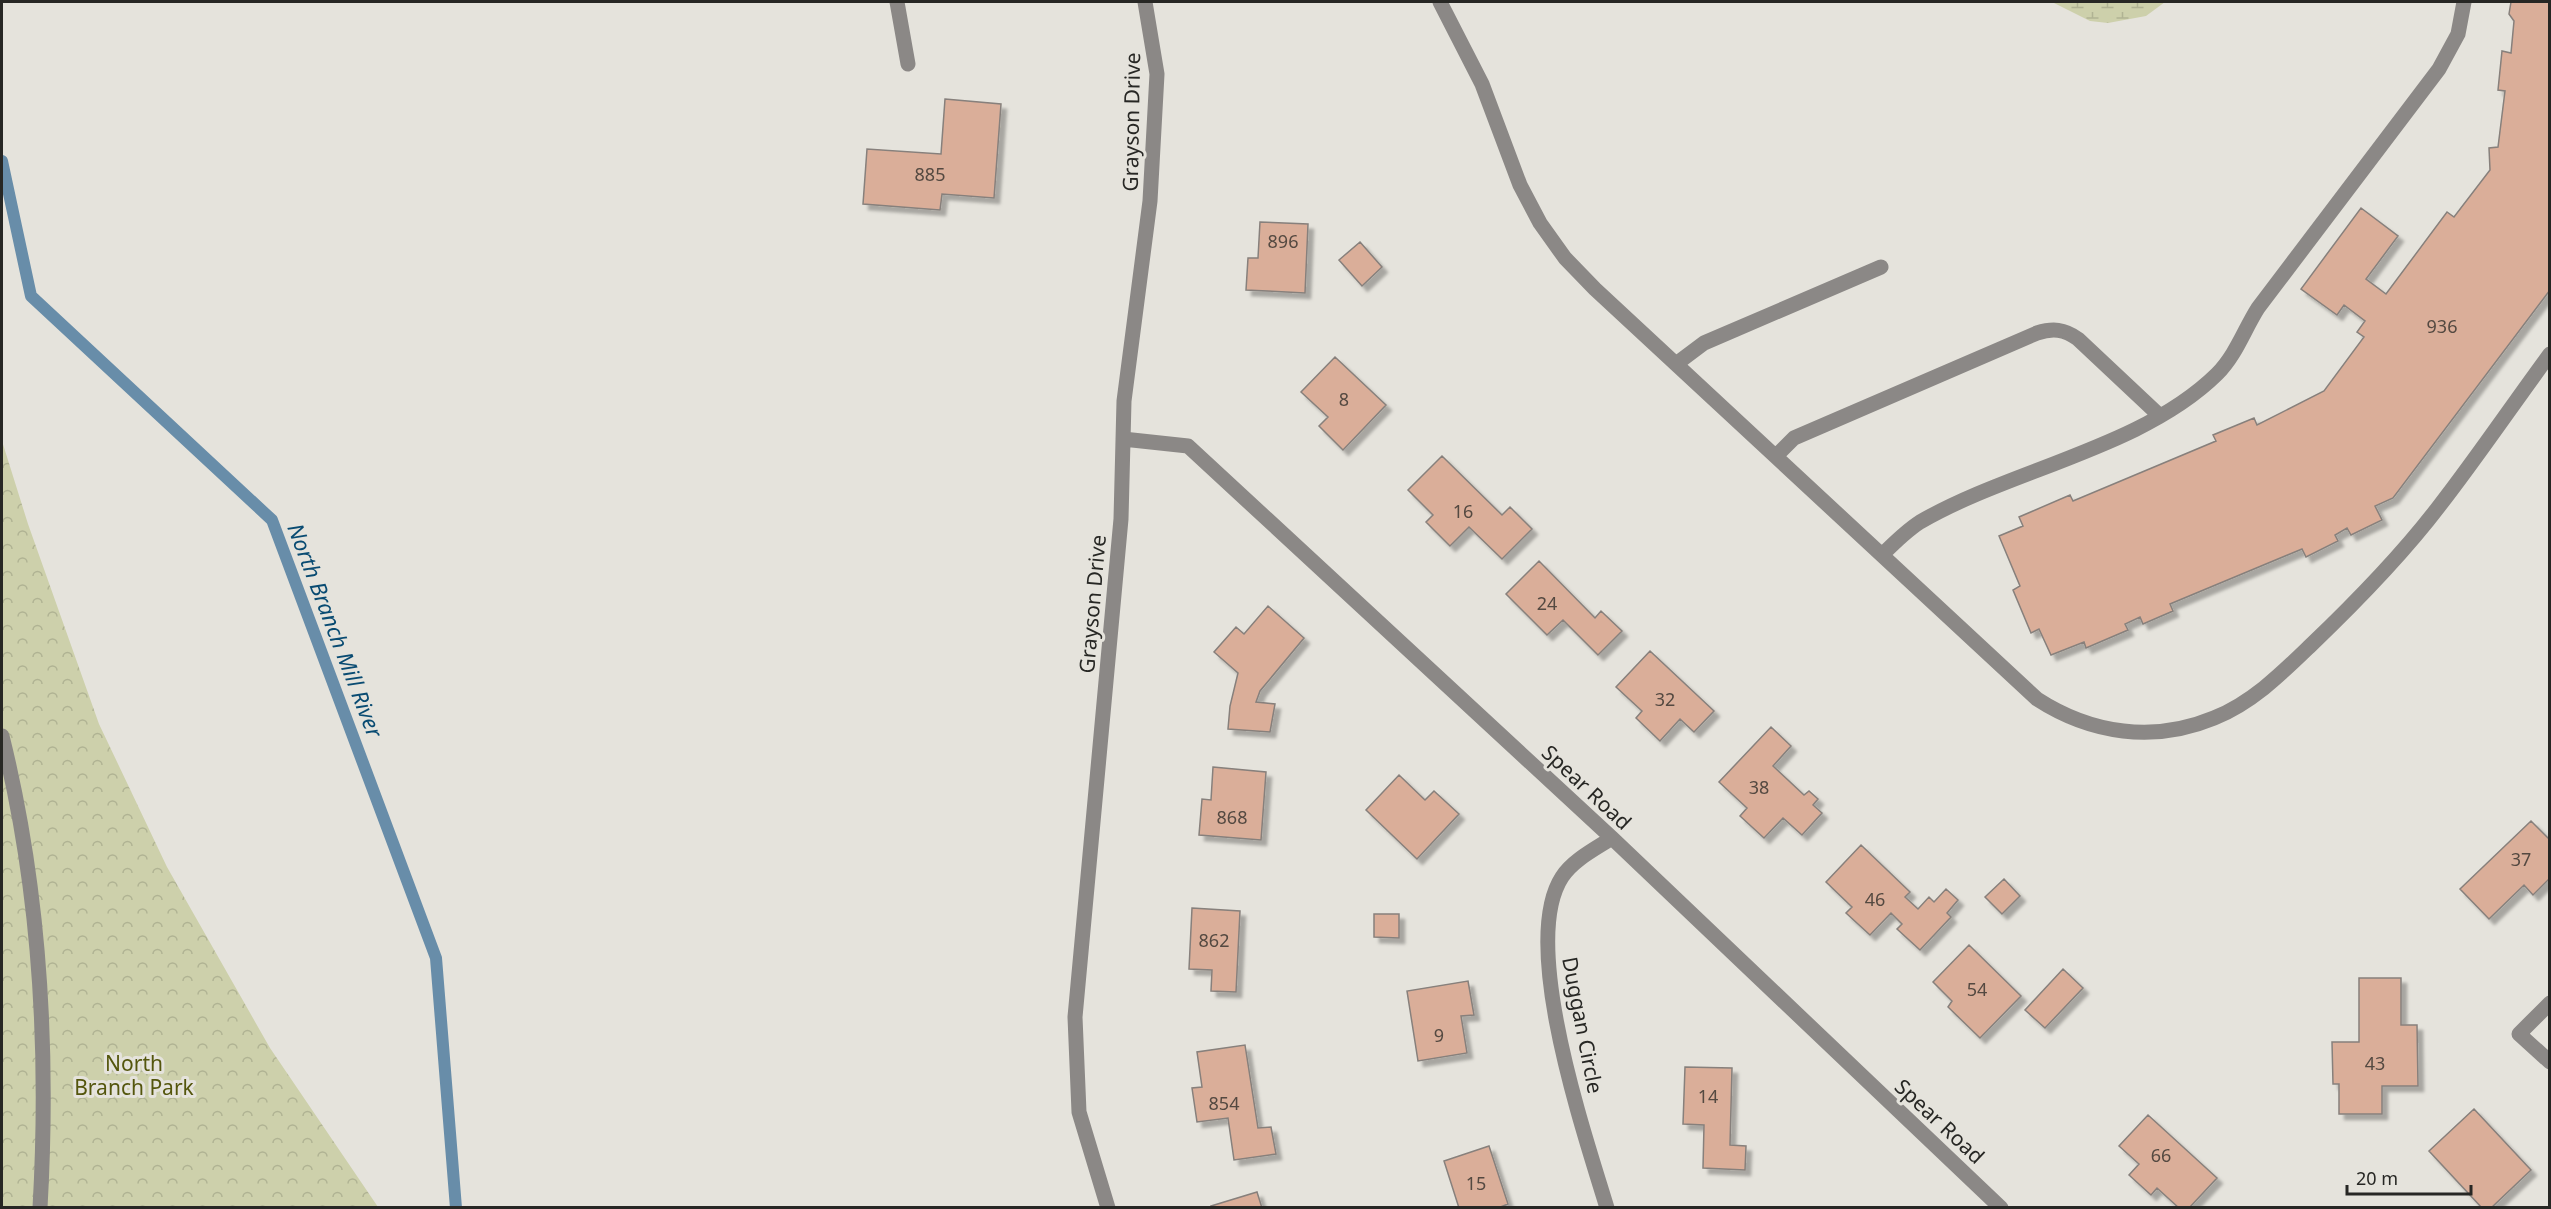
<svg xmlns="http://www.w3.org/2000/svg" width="2551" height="1209" viewBox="0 0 2551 1209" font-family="'Noto Sans',sans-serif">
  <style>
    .forest { fill: url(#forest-crowns) }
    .wetland { fill: url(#wetland-marsh) }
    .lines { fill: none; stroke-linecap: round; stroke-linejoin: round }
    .stream { stroke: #688da9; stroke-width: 12 }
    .building { fill: #daae99; stroke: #87807c; stroke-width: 1.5; filter: url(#shadow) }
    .minor { stroke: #8b8886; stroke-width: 15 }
    .labels { text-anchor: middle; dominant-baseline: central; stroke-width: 6; stroke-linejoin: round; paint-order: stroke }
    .number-label { font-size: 18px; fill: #544941 }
    .street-label { font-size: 21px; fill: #272724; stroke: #e5e3dc }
    .park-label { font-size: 21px; fill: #54560d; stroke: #e5e3dc }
    .water-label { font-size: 22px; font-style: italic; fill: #094b72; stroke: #e5e3dc }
  </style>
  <defs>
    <pattern id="forest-crowns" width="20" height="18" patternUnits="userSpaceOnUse" patternTransform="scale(1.5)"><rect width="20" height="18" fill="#cdd0ab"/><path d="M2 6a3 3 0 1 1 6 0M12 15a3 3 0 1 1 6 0" fill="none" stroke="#b0b393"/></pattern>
    <pattern id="wetland-marsh" width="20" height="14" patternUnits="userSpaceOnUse" patternTransform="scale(1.5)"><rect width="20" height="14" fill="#cdd0ab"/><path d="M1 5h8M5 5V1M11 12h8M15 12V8" fill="none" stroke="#b0b393"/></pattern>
    <filter id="shadow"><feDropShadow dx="5.5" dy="5.5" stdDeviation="1.5" flood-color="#0004"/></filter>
  </defs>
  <rect width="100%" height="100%" fill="#e5e3dc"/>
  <path class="forest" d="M2,441L28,524L99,724L167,867L270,1048L378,1207H2Z"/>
  <path class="wetland" d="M2052,2H2165L2146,16L2108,23L2090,21Z"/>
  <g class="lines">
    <path class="stream" d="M2,161L31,296L272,520L436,958L456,1208"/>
  </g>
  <path class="building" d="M2511,2H2550V290L2393,498L2375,506L2382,520L2351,535L2347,528L2335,535L2338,541L2306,557L2302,549L2170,604L2173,611L2143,624L2140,617L2125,624L2128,630L2086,648L2084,642L2051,655L2039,629L2031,633L2013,590L2020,586L1999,536L2023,526L2019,517L2070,495L2073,501L2216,441L2213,435L2254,418L2257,425L2324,391L2364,337L2357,332L2365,321L2344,305L2337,315L2301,289L2361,208L2398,236L2366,279L2386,294L2447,212L2454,217L2490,170L2489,148L2498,147L2505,91L2498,90L2502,51L2511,53L2514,21L2509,14Z
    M945,99L1001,104L994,198L942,194L940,210L863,204L867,149L941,154Z
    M1260,222L1308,224L1305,293L1246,290L1248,258H1258Z
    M1360,242L1382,267L1362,286L1339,260Z
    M1335,357L1386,405L1343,450L1319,426L1328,417L1301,392Z
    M1442,456L1502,515L1510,507L1532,529L1502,559L1469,527L1450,546L1426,522L1433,515L1408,490Z
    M1539,561L1595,618L1601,611L1622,631L1598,655L1563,620L1547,635L1506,594Z
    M1268,606L1304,638L1260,691L1256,702L1275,704L1270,732L1228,729L1230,706L1238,673L1214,652L1236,627L1244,634Z
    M1650,651L1714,711L1694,732L1680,719L1660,741L1636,718L1642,711L1616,687Z
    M1771,727L1791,746L1773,766L1804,795L1809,791L1818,799L1813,805L1822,813L1802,835L1783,818L1764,838L1740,816L1747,808L1719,782Z
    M1213,767L1266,772L1261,840L1199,835L1202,799L1211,800Z
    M1399,775L1425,800L1434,791L1459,814L1417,859L1366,810Z
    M2531,821L2550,840V878L2533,895L2524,885L2489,919L2460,889Z
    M1861,845L1910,892L1905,897L1918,909L1929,897L1934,902L1946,889L1958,900L1947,913L1951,917L1920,950L1897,929L1902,924L1891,913L1870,935L1846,913L1852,907L1826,882Z
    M2004,879L2020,896L2002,914L1985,897Z
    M1192,908L1240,911L1236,992L1211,991L1212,970L1189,969Z
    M1374,914H1399V938L1374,937Z
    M1969,945L2021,996L1980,1038L1948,1007L1952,1001L1933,982Z
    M2063,969L2083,988L2045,1028L2025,1010Z
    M2359,978H2401V1025H2417L2418,1086H2382V1114H2339V1084H2333L2332,1042H2359Z
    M1468,981L1474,1015L1461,1016L1467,1053L1418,1061L1407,991Z
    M1245,1045L1258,1128L1271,1127L1276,1154L1234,1160L1228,1118L1197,1122L1192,1088L1202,1087L1197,1052Z
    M1685,1067L1732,1068L1730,1145L1746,1146L1745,1170L1703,1168L1704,1125L1683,1124Z
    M2474,1109L2531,1170L2491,1208H2482L2429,1151Z
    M2148,1115L2217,1178L2189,1208H2179L2157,1188L2151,1195L2129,1175L2139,1164L2119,1146Z
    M1489,1146L1508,1204L1498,1208H1459L1444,1161Z
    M1257,1192L1262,1208H1212L1211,1206Z"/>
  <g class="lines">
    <path class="minor" d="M897,2L908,64
      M1440,2L1482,84L1520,185L1540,223L1565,258L1595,289L2037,699C2091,734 2154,743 2214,718C2252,703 2282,673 2311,645C2357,601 2402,555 2440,505C2478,456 2513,404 2550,354
      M1676,364L1704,343L1881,267
      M1123,439L1188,446L1612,838L2001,1208
      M1776,456L1794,438L2037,333C2053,328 2064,329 2078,339L2160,416
      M1882,555C1894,543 1906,531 1920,522C2011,469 2142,448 2217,374C2236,355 2244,330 2258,308L2439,69L2458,34L2464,2
      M2,736C40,889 49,1050 40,1208
      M2550,1003L2519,1034L2550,1062
      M1108,1208L1079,1112L1075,1017L1121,519L1124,401L1150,201L1157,74L1145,2
      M1607,1208C1585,1135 1519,943 1562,877C1573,860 1595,849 1612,838"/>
  </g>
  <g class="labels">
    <g class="number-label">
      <text x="930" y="174">885</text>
      <text x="1283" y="241">896</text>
      <text x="2442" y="326">936</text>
      <text x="1344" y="399">8</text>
      <text x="1463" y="511">16</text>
      <text x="1547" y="603">24</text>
      <text x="1665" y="699">32</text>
      <text x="1759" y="787">38</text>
      <text x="1232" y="817">868</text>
      <text x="2521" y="859">37</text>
      <text x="1875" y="899">46</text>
      <text x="1214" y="940">862</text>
      <text x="1977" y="989">54</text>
      <text x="1439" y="1035">9</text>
      <text x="2375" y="1063">43</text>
      <text x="1708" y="1096">14</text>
      <text x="1224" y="1103">854</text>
      <text x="2161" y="1155">66</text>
      <text x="1476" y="1183">15</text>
    </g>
    <g class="street-label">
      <text transform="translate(1131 122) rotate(-89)">Grayson Drive</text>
      <text transform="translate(1092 604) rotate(-85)">Grayson Drive</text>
      <text transform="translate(1587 787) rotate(43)">Spear Road</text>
      <text transform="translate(1583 1025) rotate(79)">Duggan Circle</text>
      <text transform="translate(1940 1121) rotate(43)">Spear Road</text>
    </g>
    <g class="park-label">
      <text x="134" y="1063">North<tspan x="134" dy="24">Branch Park</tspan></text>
    </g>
    <g class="water-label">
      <text transform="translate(336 630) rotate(69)">North Branch Mill River</text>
    </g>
  </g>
  <rect width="2551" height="1209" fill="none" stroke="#272724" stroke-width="6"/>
  <path d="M2347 1185v9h124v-9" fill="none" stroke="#272724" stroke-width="3"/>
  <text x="2356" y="1185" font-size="18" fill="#272724" stroke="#e5e3dc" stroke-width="4.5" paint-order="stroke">20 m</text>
</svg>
